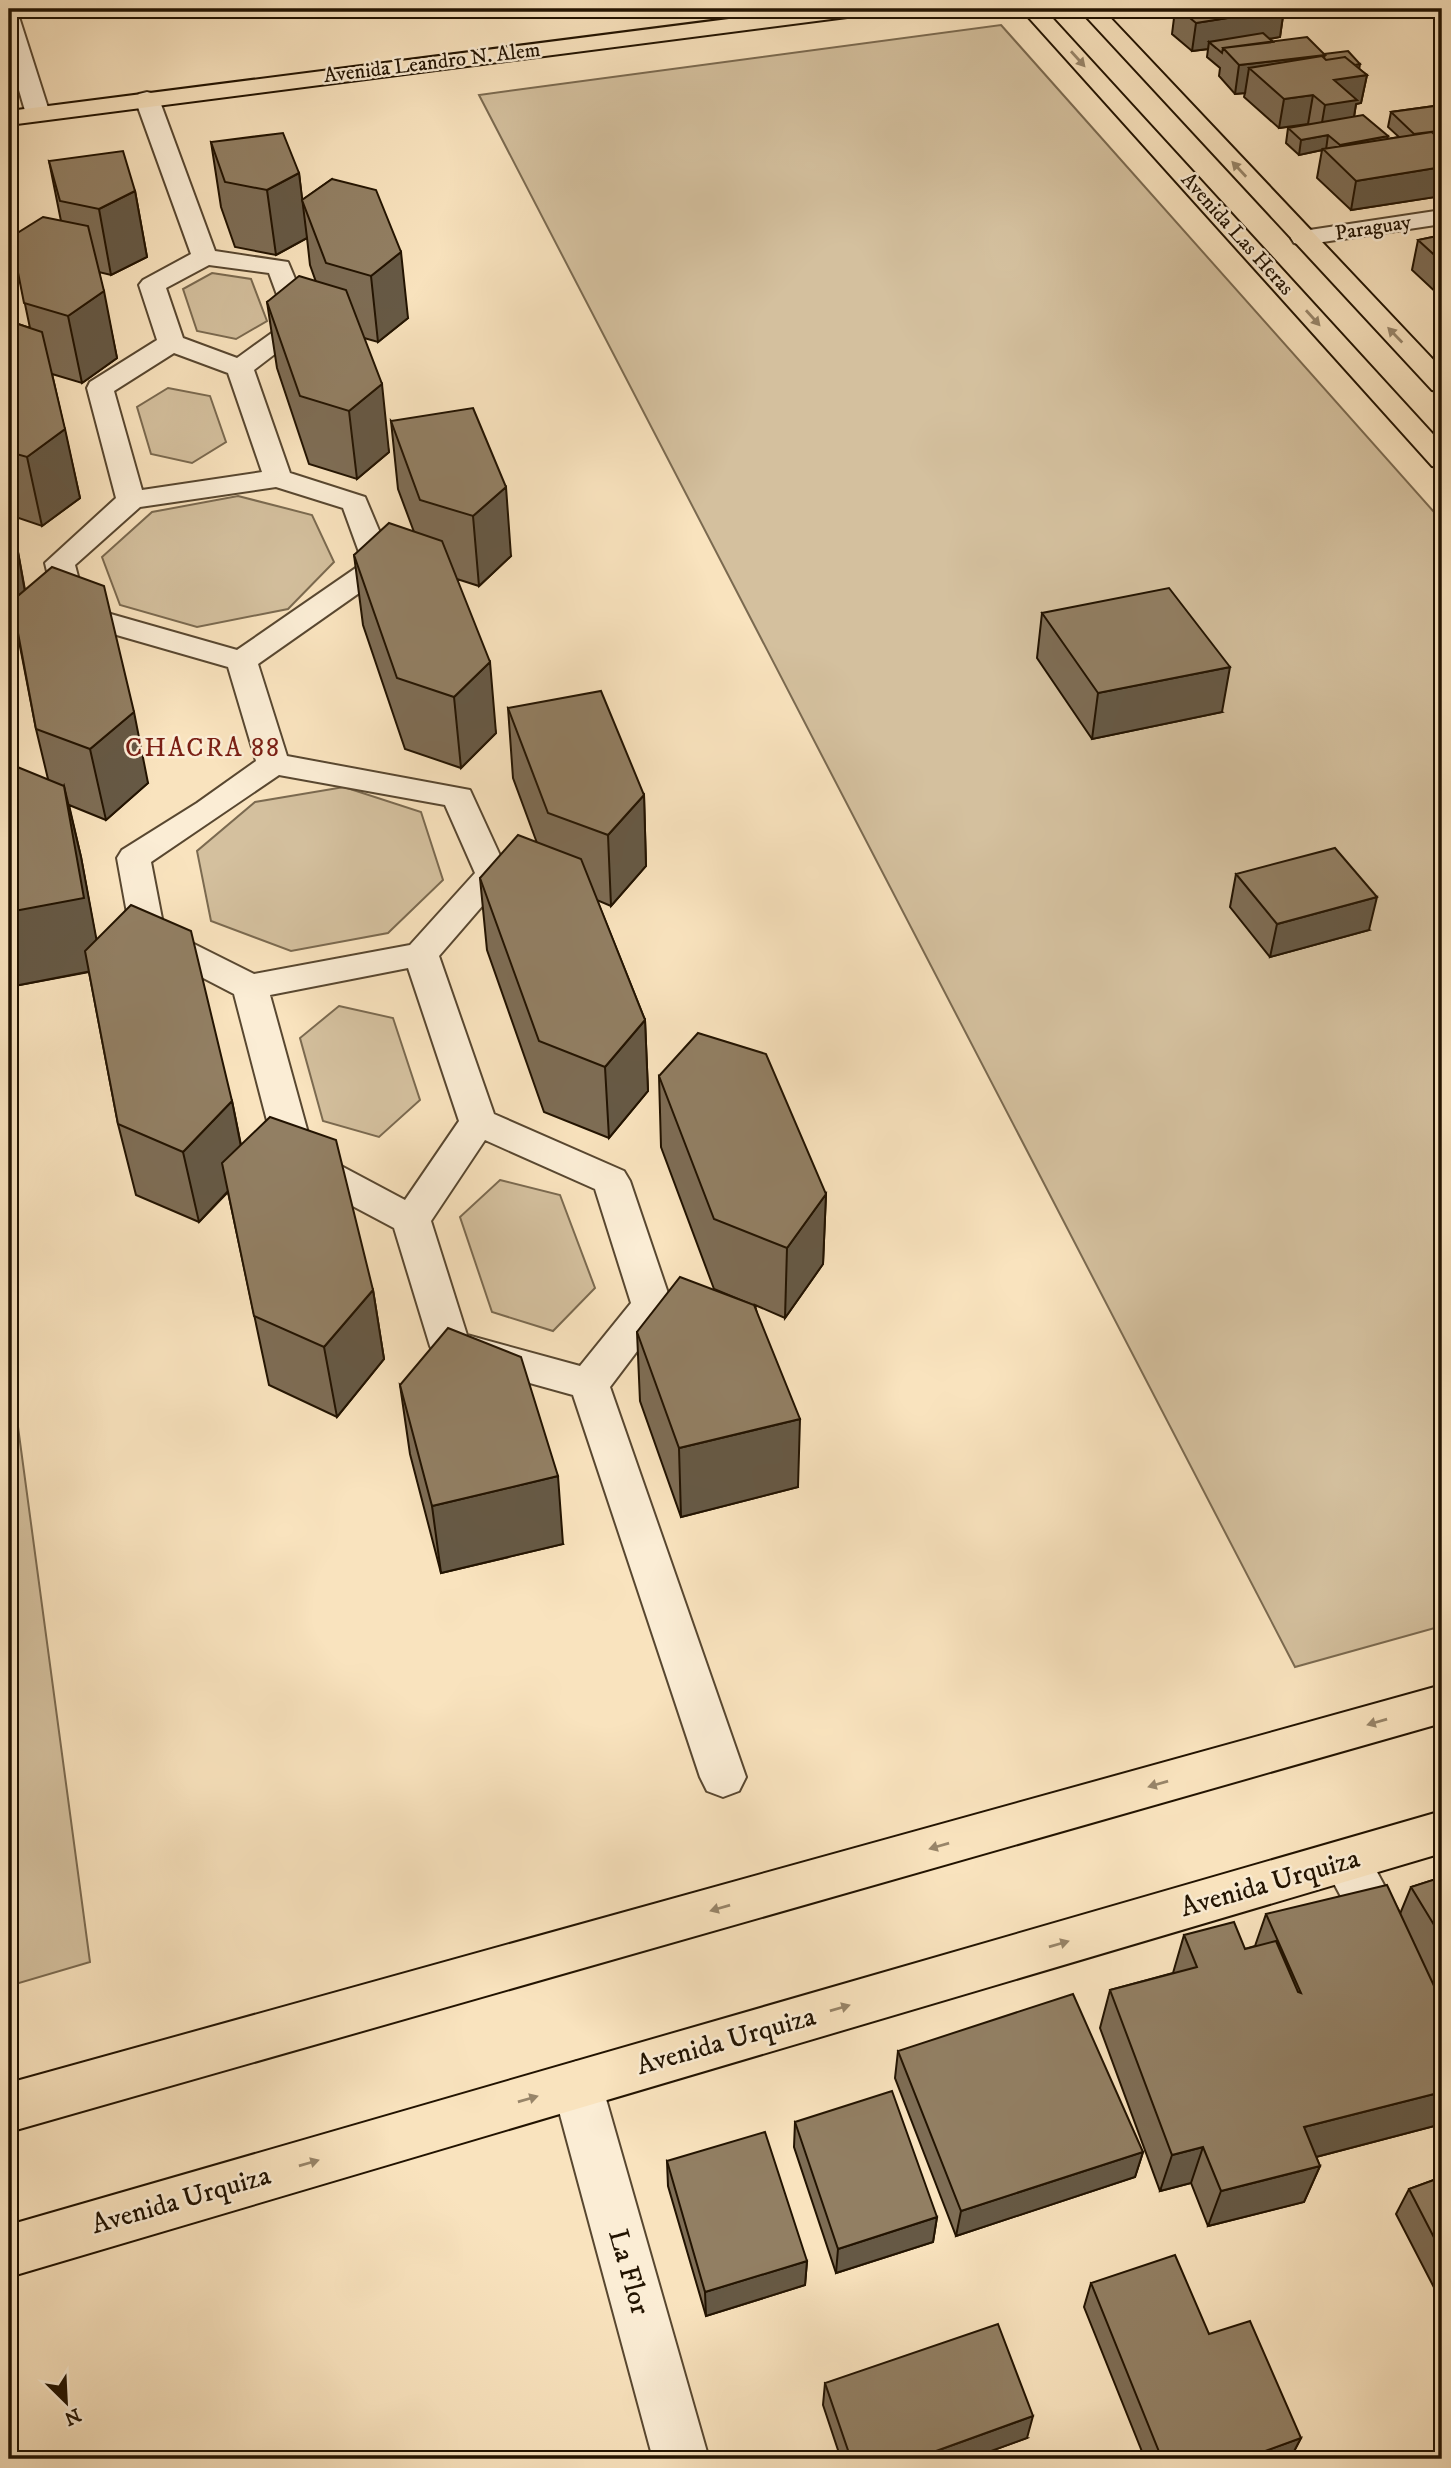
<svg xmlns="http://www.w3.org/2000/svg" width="1451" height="2468" viewBox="0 0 1451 2468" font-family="'IM FELL DW Pica',serif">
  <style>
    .green { fill: #d4c09e; stroke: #7b6a50; stroke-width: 2 }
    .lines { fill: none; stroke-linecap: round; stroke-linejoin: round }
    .minor-casing { stroke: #584730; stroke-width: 4 }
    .major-casing { stroke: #221301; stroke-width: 4 }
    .minor { fill: #fbedd5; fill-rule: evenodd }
    .major { fill: #f9e3be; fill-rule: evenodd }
    .wall { fill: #7e6d55; stroke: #221301; stroke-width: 2 }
    .shaded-wall { fill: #665945; stroke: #221301; stroke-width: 2 }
    .building { fill: #927f63; stroke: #221301; stroke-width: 2 }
    .oneway { fill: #988569 }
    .labels { text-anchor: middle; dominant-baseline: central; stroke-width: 5; stroke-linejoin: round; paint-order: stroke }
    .far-street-label { font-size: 21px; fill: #221301; stroke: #fbedd5 }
    .neighbourhood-label { font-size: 26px; letter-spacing: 2px; fill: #7a1f14; stroke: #fbedd5 }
    .near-street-label { font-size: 28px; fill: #221301; stroke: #fbedd5 }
  </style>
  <rect width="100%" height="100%" fill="#f9e3be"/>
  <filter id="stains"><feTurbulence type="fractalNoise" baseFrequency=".00286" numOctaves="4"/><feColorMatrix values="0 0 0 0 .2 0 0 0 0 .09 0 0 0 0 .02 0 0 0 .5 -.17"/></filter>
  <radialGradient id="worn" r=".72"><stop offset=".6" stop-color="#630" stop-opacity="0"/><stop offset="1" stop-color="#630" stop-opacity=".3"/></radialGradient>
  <path class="green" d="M1001,25L1442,521V1626L1295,1667L479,95Z
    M212,273L251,279L267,321L236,339L197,331L183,289Z
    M168,388L210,396L226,442L192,463L151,454L137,407Z
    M238,496L312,515L334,562L288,609L197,627L120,605L102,557L152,512Z
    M344,787L421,812L443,880L388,933L291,951L211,921L197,851L255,802Z
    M339,1006L393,1018L420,1100L379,1137L323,1121L300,1038Z
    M500,1180L560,1195L595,1288L553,1331L492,1312L460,1217Z
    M9,1360L90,1962L9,1986Z"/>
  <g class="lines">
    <defs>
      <path id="minor" d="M9,13L17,15L20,20L50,114L46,119H30L26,114L9,56Z
        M147,92L155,94L159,99L215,251L288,262L314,324L254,370L290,473L365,497L394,566L389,572L258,664L287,756L470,790L509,875L439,956L494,1114L624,1171L630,1181L672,1305L610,1387L746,1777L739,1791L723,1797L707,1791L700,1777L573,1395L436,1357L430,1346L394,1228L283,1169L277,1159L234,994L136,943L131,935L117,858L122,850L197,803L256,761L228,667L61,619L57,613L45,563L116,498L87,388L90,382L157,340L139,285L143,280L191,254L135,99L139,94ZM209,265L269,273L287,322L237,358L183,338L166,288ZM174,353L228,373L262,472L142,490L114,391ZM276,487L343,508L363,563L237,650L86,607L75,565L140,507ZM279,775L445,805L475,873L410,945L254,974L164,929L151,862ZM408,968L459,1121L405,1200L313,1151L270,995ZM485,1140L595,1189L631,1303L580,1366L467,1335L431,1221Z
        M1442,210V224L1303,245L1294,243L1291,238L1294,233L1303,231Z
        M1346,1840L1363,1846L1412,1937L1405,1953L1388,1959L1371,1953L1322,1861L1329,1846Z
        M577,2061L595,2068L602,2085L709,2459H653L552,2085L559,2068Z"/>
      <path id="major" d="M806,9H866L863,14L855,16L9,125V111Z
        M1021,9H1044L1442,444V468L1432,466Z
        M1079,9H1102L1442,369V392L1432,390Z
        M1442,1685V1723L9,2132V2083Z
        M1442,1811V1853L9,2277V2225Z"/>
    </defs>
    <use href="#minor" class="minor-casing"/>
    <use href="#major" class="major-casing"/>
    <use href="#minor" class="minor"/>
    <use href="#major" class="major"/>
  </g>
  <path class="wall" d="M1173,9H1284L1280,37L1270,39L1273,42L1324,54L1359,69L1367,75L1361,103L1356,104L1354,117L1387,139L1399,137L1388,127L1391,112L1442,105V196L1351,210L1317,178L1322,150L1299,155L1286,143L1288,128L1309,125L1308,124L1279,128L1244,97L1245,93L1235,94L1219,76L1220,68L1207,57L1208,49L1192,51L1172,34L1175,10Z
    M1386,9H1442V10L1397,17Z
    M211,142L299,173L302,200L332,179L408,318L378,342L364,338L389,452L357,479L309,464L277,368L267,302L316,282L310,265L307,238L276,255L235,247L221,207Z
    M49,161L135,191L147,257L111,275L99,272L117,358L82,383L52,374L80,498L42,526L10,515L16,541L25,590L148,783L106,820L69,805L81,857L96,940L232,1101L241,1145L373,1290L384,1359L337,1417L269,1385L228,1192L199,1222L136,1195L118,1124L89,972L9,987L48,779L36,729L18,636L9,644V321L30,328L11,237L61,221Z
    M1442,235V298L1412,270L1418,240Z
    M391,421L511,556L479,586L457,579L496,733L461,768L405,749L363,625L354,555L414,532L398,489Z
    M1042,613L1222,712L1092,739L1037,658Z
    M508,708L644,795L646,866L611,906L597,900L645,1020L648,1091L609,1138L544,1112L487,950L480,878L537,843L513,778Z
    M1236,874L1369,930L1270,957L1230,907Z
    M659,1076L826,1194L823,1264L785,1318L755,1305L798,1487L681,1517L640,1401L637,1332L748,1303L714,1289L661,1147Z
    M400,1385L563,1544L441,1573L410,1454Z
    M1442,1877V2124L1316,2157L1320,2166L1304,2202L1208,2226L1191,2183L1160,2191L1100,2028L1110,1990L1173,1973L1184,1935L1245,1949L1255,1946L1266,1914H1400L1411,1887Z
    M898,2051L1143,2152L1135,2177L956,2236L895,2078Z
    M795,2122L937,2217L933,2242L836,2273L794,2147Z
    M667,2161L807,2261L805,2285L706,2316L668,2186Z
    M1442,2177V2303L1396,2214L1409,2189Z
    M1091,2283L1209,2334L1301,2438L1290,2459H1145L1084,2307Z
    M825,2383L1027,2438L969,2459H841L823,2405Z"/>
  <path class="shaded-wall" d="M1284,9L1280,37L1216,48L1209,42L1208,49L1192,51L1196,23Z
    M1399,9H1442V10L1397,17Z
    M1325,55L1320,83L1249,68L1245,93L1235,94L1239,65Z
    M1360,64L1358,76L1367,75L1361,103L1356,104L1352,129L1320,134L1325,105V68Z
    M1313,95L1308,124L1279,128L1284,99Z
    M1328,135L1326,150L1323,149L1322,150L1299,155L1301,140Z
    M1388,136L1385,151L1337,160L1340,145Z
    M1442,167V196L1351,210L1356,181Z
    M299,173L307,238L276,255L267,190Z
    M135,191L147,257L111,275L99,209Z
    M401,252L408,318L378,342L371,276Z
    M104,291L117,358L82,383L68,316Z
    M382,384L389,452L357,479L349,411Z
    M65,429L80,498L42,526L27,457Z
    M506,487L511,556L479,586L473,516Z
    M9,511L16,541L31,626L9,644Z
    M490,662L496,733L461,768L454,697Z
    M1230,667L1222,712L1092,739L1098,693Z
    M134,712L148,783L106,820L90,749Z
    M64,786L81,857L102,969L9,987V912Z
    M644,795L646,866L611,906L608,835Z
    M1377,897L1369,930L1270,957L1277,924Z
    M645,1020L648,1091L609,1138L605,1067Z
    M232,1101L246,1172L199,1222L183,1152Z
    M826,1194L823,1264L785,1318L787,1248Z
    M373,1290L384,1359L337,1417L324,1347Z
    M800,1419L798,1487L681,1517L679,1448Z
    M558,1476L563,1544L441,1573L432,1506Z
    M1442,2092V2124L1289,2164L1304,2127Z
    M1203,2147L1191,2183L1160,2191L1172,2155Z
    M1143,2152L1135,2177L956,2236L961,2211Z
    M1320,2166L1304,2202L1208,2226L1221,2191Z
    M937,2217L933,2242L836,2273L838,2249Z
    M807,2261L805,2285L706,2316L705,2292Z
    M1033,2416L1027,2438L969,2459H914Z
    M1301,2438L1290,2459H1243Z"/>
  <path class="building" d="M1179,9H1284L1196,23Z
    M1263,33L1273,42L1223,48L1222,53L1209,42Z
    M1307,37L1325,55L1239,65L1223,48Z
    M1348,51L1360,64L1355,65L1345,57L1326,60L1324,58L1325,55L1324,54Z
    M1322,56L1326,60L1345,57L1367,75L1334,80L1357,100L1325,105L1313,95L1284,99L1249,68Z
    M1442,105V129L1436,130L1438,131L1414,134L1391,112Z
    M1363,115L1388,136L1340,145L1328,135L1301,140L1288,128Z
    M1442,129V135L1436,130Z
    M1432,132L1442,142V167L1356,181L1323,149Z
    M283,133L299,173L267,190L225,182L211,142Z
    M123,151L135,191L99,209L60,201L49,161Z
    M332,179L376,190L401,252L371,276L326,263L302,200Z
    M43,217L88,226L104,291L68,316L24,303L11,237Z
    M1442,235V262L1418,240Z
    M299,276L346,290L382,384L349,411L300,396L267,302Z
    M9,321L42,332L65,429L27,457L9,452Z
    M473,408L506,487L473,516L420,500L391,421Z
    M389,523L442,541L490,662L454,697L397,678L354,555Z
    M9,524L14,556L9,561Z
    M52,567L104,586L134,712L90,749L36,729L12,601Z
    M1169,588L1230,667L1098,693L1042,613Z
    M601,691L644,795L608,835L548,813L508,708Z
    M10,764L64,786L84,898L9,912V765Z
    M518,835L581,859L645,1020L605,1067L539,1041L480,878Z
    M1335,848L1377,897L1277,924L1236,874Z
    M131,905L191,931L232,1101L183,1152L118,1124L85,951Z
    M698,1033L766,1054L826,1194L787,1248L714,1219L659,1076Z
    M270,1117L336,1140L373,1290L324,1347L254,1316L222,1163Z
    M680,1277L754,1305L800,1419L679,1448L637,1332Z
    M448,1328L521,1357L558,1476L432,1506L400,1385Z
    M1442,1877V1938L1411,1887Z
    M1387,1885L1442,2003V2092L1304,2127L1320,2166L1221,2191L1203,2147L1172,2155L1110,1990L1197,1967L1184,1935L1234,1922L1245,1949L1276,1941L1298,1992L1301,1993L1266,1914Z
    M1073,1994L1143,2152L961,2211L898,2051Z
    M892,2091L937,2217L838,2249L795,2122Z
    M765,2132L807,2261L705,2292L667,2161Z
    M1442,2177V2253L1409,2189Z
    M1175,2255L1209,2334L1250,2321L1301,2438L1243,2459H1162L1091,2283Z
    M998,2324L1033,2416L914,2459H851L825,2383Z"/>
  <defs><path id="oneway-solid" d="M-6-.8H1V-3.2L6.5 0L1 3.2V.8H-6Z" transform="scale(1.75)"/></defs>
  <g class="oneway">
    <use href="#oneway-solid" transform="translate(1078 59) rotate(48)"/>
    <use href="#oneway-solid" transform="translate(1239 169) rotate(-133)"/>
    <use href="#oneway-solid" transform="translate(1313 318) rotate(48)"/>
    <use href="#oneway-solid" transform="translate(1395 335) rotate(-134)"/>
    <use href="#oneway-solid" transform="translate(1377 1722) rotate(164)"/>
    <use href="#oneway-solid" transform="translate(1158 1784) rotate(164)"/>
    <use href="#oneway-solid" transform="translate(939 1846) rotate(164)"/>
    <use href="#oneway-solid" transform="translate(720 1908) rotate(164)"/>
    <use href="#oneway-solid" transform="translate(1059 1944) rotate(-16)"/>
    <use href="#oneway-solid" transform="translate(840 2008) rotate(-16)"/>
    <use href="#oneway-solid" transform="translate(528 2099) rotate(-16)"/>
    <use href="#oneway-solid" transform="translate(309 2163) rotate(-16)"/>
  </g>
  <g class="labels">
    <g class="far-street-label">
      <text transform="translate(432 63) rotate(-7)">Avenida Leandro N. Alem</text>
      <text transform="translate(1373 228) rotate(-9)">Paraguay</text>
      <text transform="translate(1237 234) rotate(48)">Avenida Las Heras</text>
    </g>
    <g class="neighbourhood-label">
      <text x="203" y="748">CHACRA 88</text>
    </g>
    <g class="near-street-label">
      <text transform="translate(1270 1883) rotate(-16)">Avenida Urquiza</text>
      <text transform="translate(726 2041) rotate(-16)">Avenida Urquiza</text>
      <text transform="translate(181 2200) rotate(-16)">Avenida Urquiza</text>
      <text transform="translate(629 2272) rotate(74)">La Flor</text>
    </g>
  </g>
  <rect width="1451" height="2468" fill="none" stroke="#f9e3be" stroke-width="35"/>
  <rect x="10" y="10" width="1430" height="2447" fill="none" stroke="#221301" stroke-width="3.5"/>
  <rect x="18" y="18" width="1416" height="2433" fill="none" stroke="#221301" stroke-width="2"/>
  <g transform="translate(66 2402) rotate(156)" stroke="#fbedd5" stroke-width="5" paint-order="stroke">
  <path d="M0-5L12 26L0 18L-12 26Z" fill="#221301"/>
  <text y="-10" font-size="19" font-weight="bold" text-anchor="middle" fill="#221301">N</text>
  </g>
  <rect width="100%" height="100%" filter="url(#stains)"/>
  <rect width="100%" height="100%" fill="url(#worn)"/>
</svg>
